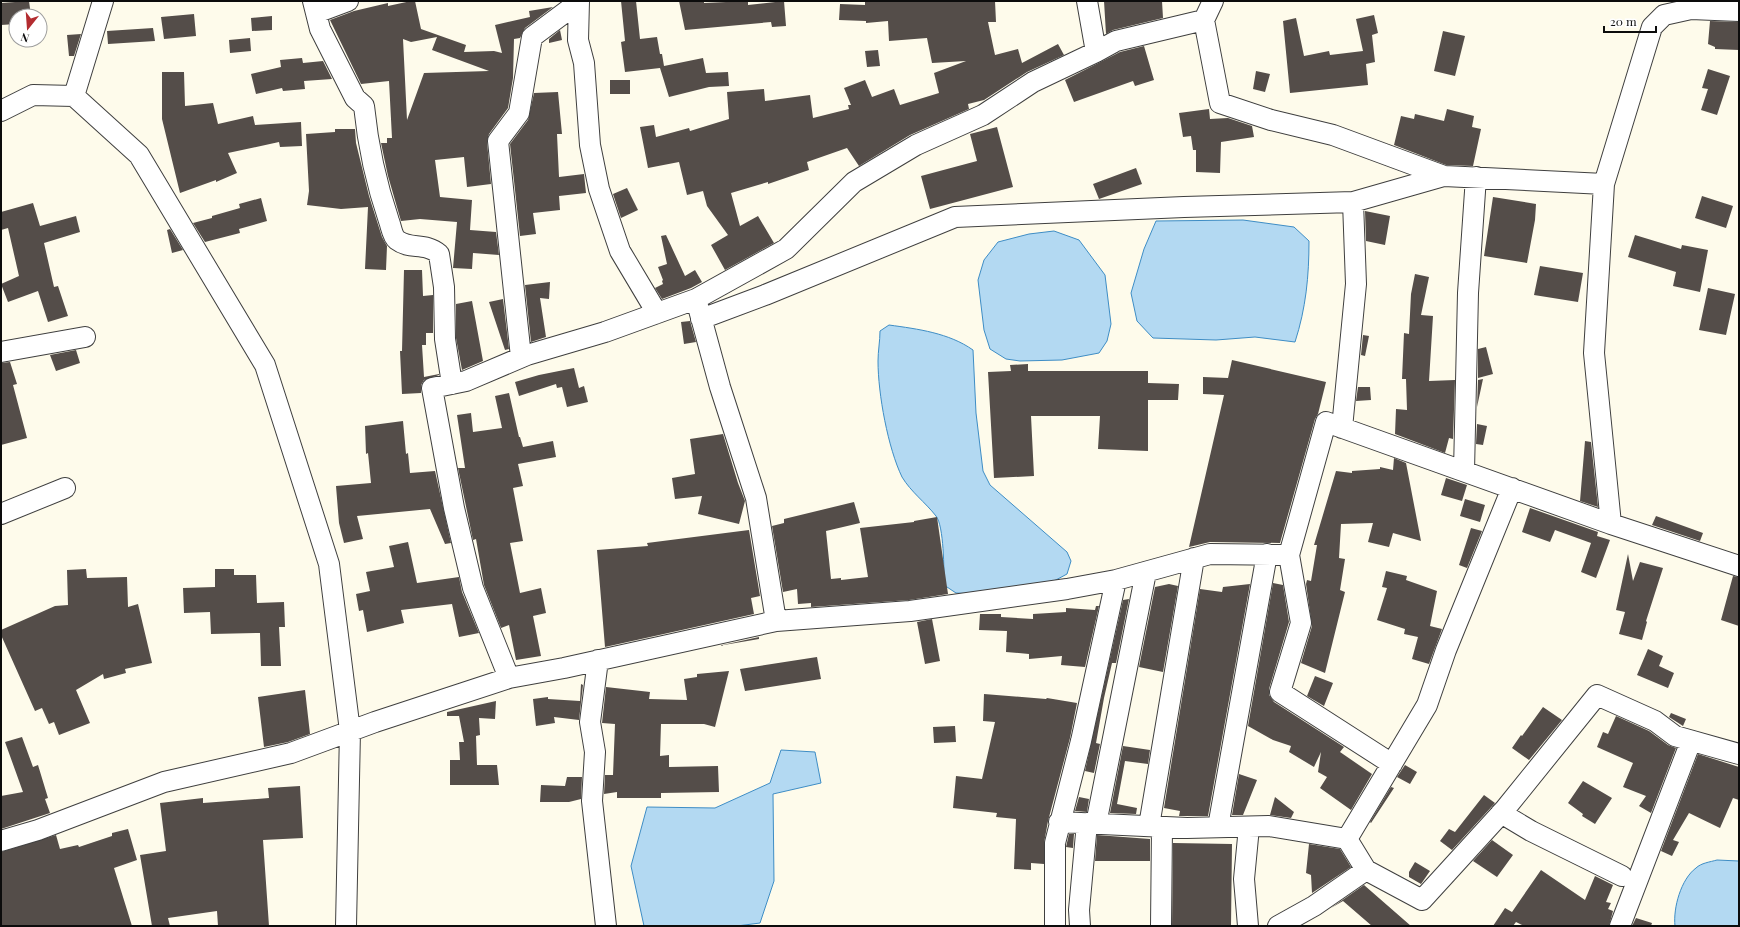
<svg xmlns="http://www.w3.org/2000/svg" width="1740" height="927" viewBox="0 0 1740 927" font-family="'Playfair Display',serif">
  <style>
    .water { fill: #b3d9f2; stroke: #3e8dc5 }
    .building { fill: #544d49; fill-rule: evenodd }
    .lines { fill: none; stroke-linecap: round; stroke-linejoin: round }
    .minor-casing { stroke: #3f3f3f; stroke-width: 22 }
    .minor { stroke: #fff; stroke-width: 20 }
  </style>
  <rect width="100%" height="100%" fill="#fefbeb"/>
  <path class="water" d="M1243,220L1294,227L1309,241C1309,276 1306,308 1295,342L1255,337L1216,340L1153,338L1137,321L1131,293L1144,249L1156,221Z
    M1054,231L1079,240L1105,275L1111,324L1107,341L1099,353L1062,360L1020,361L1006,359L990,349L984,330L978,280L984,260L998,242L1029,234Z
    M889,325C918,329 949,333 973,350L976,413L983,471L990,485L1067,552L1071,561L1067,574L1054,581L975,594L956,593L944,585C944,570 944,526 936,516C925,502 911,492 902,477C888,448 878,394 878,361C878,351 880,341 880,331Z
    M781,750L815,752L821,783L773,794L774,881L760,923L737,926H644L631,866L647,807L715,808L770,783Z
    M1717,860L1739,861V926H1675C1673,908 1681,879 1696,868C1701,863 1710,862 1717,860Z"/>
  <path class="building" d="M29,1L31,16H16V24L1,25V3Z
    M411,1H415L421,29L466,45L464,52L494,51L502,53L495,25L530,17L529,11L553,7L525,28L520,38L514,39L513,78L508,108L489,134L487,142L491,184L467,187L464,157L435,160L440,197L472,200L470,230L496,232L499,255L473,253L472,269L453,268L457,222L420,219L401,221L388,176L381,143H387V138H392L389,81L361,84L330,20L354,11L388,3V6ZM437,37L432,50L489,71L424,73L407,120L403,39L411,42Z
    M621,1H636L640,39L657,37L660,54H662L664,66L703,58L706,73L728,72L729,86L709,87L669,97L660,68L625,72L621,42L625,41Z
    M679,1H704V3L748,1V5L784,1L786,26L772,27L771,22L685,30Z
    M865,1H995L996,22H988L995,55L1018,49L1022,63L1058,44L1064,55L1027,72L984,100L968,104L969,109L910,135L859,166L847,148L807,162L809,170L768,184V182L731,193L740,226L758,216L774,243L725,270L711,245L728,235L707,206L703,191L687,195L679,162L648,168L640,127L654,125L656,137L689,128L690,131L729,119L727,92L764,89L765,101L810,95L813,118L849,109L848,105H851L844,88L865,80L872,97L894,89L900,105L939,93L934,73L966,61L932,63L927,38L889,41L888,21L866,23V21L839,20L840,4L865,5Z
    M1104,1H1162L1163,18L1113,30L1106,34Z
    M194,14L196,36L164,39L161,17Z
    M1374,15L1378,33L1372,35L1375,62L1366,64L1368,85L1290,93L1283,21L1296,18L1304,56L1329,51L1330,55L1363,51L1356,19Z
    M272,16V30L252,31L251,18Z
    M1710,21L1739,22V50L1715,49V47L1708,44Z
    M153,28L155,41L108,44L107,31Z
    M560,30L562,40L549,43V39Z
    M1443,31L1465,36L1455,76L1434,71Z
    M81,34L74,56H69L67,35Z
    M250,38L251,51L230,53L229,40Z
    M1144,46L1154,80L1135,86L1133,81L1074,102L1065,80L1120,52Z
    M878,50L880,66L867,67L865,51Z
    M302,58L303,63L323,61L332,79L304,81L305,89L283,91L282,88L256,94L251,74L281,67L280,60Z
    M1708,69L1730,76L1717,115L1701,110L1708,89L1702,88Z
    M1256,71L1270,74L1265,92L1253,89Z
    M162,72H184L185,106L213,103L218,124L253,116L255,125L301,122L302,146L280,147L279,142L228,153L237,173L216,182V180L180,193L162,119Z
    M610,80H630V94H610Z
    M558,92L562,134H557L559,177L584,174L586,193L559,196L560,210L533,213L536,234L520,236L510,144L528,120L534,93Z
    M1209,109L1210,119L1228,118L1252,126L1254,137L1221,142L1220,173L1196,172V150H1193L1191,136L1183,137L1179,113Z
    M1447,109L1474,116L1472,127L1481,129L1473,166L1446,165L1394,145L1401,116L1414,119L1415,114L1444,121Z
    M997,127L1013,187L930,209L921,176L977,161L970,134Z
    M335,129H355L356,143L369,196L382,237L387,246L386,270L365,269L368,207L341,209L307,205L309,191L306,134L335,132Z
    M1136,168L1142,184L1099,199L1093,184Z
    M627,188L638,210L621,218L613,194Z
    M1702,196L1733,206L1726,228L1695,218Z
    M1493,197L1536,204L1535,220L1527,263L1484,256Z
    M261,198L267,221L239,229L240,233L205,242L193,223L212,218V216L240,208L239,204Z
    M33,203L40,226L76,216L80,232L44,243L54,287L58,286L68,316L48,322L38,291L8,302L1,284L19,276L8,228L1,230V212Z
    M1365,211L1390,216L1385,245L1366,241Z
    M170,229L183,250L172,253L167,230Z
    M666,235L685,276L695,270L702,282L691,288L662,299L655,288L663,284L662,281L663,280L658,267L667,264L661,236Z
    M1635,235L1681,249L1682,245L1708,250L1700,292L1673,286L1676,272L1628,257Z
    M1540,266L1583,273L1578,302L1534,295Z
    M404,270H422L423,296L433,295V333H426V345H422L424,377L439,374V375L424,380L421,385V393L402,394L400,351H402Z
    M1415,274L1429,277L1421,315L1433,316L1429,381L1455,380L1453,439L1449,438L1445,453L1395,434L1396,409L1407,410L1406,379H1402L1404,333L1409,334L1411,294Z
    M550,282L549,299L540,298L546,337L531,342L525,285Z
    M1708,288L1735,294L1726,335L1699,330Z
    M503,299L509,349L505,350L489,302Z
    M472,301L483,361L462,370L456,338V304Z
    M690,321L696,342L684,344L681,322Z
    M1363,335L1369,336L1365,356L1361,355Z
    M1486,347L1493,374L1478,378V349Z
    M76,350L80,363L56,371L50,355Z
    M1232,360L1326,382L1318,414L1315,419L1280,543L1210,542L1189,547L1224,395L1203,394V377L1228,378Z
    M10,362L17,384L13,385L27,438L1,445V363Z
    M1028,364V371H1148V383L1179,384L1178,400H1148V451L1098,449L1100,416H1031L1034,476L994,478L988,372L1011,371L1010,365Z
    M574,368L579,388L584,386L588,402L567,407L562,387L557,388L556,384L519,396L515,382L539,375Z
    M1483,379L1477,407L1478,380Z
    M1358,387H1370L1371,400L1356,401Z
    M509,393L519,437H520L523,447L553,441L556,457L518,464L523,486L513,488L523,541L510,543L520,593L541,588L546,613L533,616L541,656L516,660L509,625L501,628L484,585L476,539L473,540L458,468H465L457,415L471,413L473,432L502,428L495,396Z
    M403,421L406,454L408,453L410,473L435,471L451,543L445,544L430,509L357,516L363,539L344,543L339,523L336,486L371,483L368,453L366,454L365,426Z
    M1477,424L1487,426L1483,445L1476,444Z
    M723,434L738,483L745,501L739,524L698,514L702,496L675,499L672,478L695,474L690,439Z
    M1585,441L1591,442L1598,507L1580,501Z
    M1394,458L1406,463L1421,541L1393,533L1389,547L1368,542L1373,523L1341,524L1339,558L1345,559L1340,590L1345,592L1325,673L1301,663L1312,626L1306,584L1307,580L1311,581L1317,545H1314L1336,471L1352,473V471L1380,469V467L1393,470Z
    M1446,478L1467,485L1462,501L1441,495Z
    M1465,499L1485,505L1480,522L1460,516Z
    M854,502L860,523L826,531L831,579L841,578V580L868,577L860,528L914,522V521L937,517L948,594L909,600L811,607V603L798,604L797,589L783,592L772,526L784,523V519Z
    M1530,508L1598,532L1597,536L1610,540L1596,578L1581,572L1591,543L1555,530L1550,542L1522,532Z
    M1656,516L1703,533L1700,541L1652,525Z
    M1471,528L1482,531L1467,568L1459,565Z
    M749,530L760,596L751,598L754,614L605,647L597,550L648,546L647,543Z
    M408,542L417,583L459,577L462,592L479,633L459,637L452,604L401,610L404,623L367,632L363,610L359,611L356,594L370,591L366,572L394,567L389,546Z
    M1628,554L1633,581L1640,562L1663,568L1646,621L1647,622L1642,640L1619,634L1625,612L1616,610Z
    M86,569L87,578L127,577L128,607L138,604L152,663L125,669L126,673L104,679L103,674L76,690L90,723L59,735L54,722L49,724L42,708L35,711L1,635V630L55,606L68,605L67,570Z
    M215,569H234V575H256L257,603L284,602L285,627H279L281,666H261L260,633L211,634L210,612L184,613L183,588L215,587Z
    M1386,571L1407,576L1406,580L1437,591L1430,626L1442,629L1429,664L1412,659L1418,637L1404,634L1405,629L1377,620L1387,588L1382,587Z
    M1733,576L1739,577V626L1721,620Z
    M1273,583L1283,585L1289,622L1269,689V695L1274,702L1344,747L1340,752L1372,774L1351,810L1320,788L1327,777L1318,772L1321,752L1314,767L1289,752L1291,746L1273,740L1248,726Z
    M1169,584L1178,586L1163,672L1139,667L1155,587Z
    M1250,584L1208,816H1179L1180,811L1164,808L1200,589L1222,592L1223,587Z
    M1129,599L1116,663H1112L1104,698L1096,743L1100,744L1094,773L1085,771L1123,600Z
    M1096,606H1099L1085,667L1061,665L1062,656L1029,659V654L1006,652L1007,631L979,630L980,614H1001V617L1033,619V614L1066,612V608L1095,610Z
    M932,619L940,661L925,664L917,622Z
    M759,637V639L718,646Z
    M1648,649L1663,656L1659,666L1674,673L1668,688L1637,675Z
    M817,657L821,679L745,691L740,669Z
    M729,671L715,727L704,724H661L660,756L669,755V767L718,766L719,792L661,793V798H617V792L604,794L605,775H613L615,724L602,723L606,687L650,692L649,699L687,700L684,679L697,677V674Z
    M1315,676L1333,683L1324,706L1307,696Z
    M581,684L583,685L579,720L554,717L555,723L536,726L533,699L548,697V699L580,701Z
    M305,690L310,734L288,742L264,747L258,697Z
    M984,694L1046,699L1047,698L1077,703L1070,738L1048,821L1044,843V864L1031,863V870L1014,869L1016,819L996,817L997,813L953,808L956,776L982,779L995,722L983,721Z
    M496,701L495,719L479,718L480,735L476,736L477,765H497L499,785H450V760H460L459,742H464L459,716H447V712Z
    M1543,707L1562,720L1529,760L1512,748L1521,735L1522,736Z
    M1671,713L1686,719L1683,726L1669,717Z
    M1616,716L1649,731L1668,745L1676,748L1651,813L1639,806L1646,796L1623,787L1633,763L1597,747L1603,732L1608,734Z
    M955,726L956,742L934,743L933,727Z
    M22,737L33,767L38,765L48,798L45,799L50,813L1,829V796L23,792L5,742Z
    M1123,746L1150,750L1148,764L1125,761L1117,804L1137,808L1136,814L1110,813Z
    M1698,754L1739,767V800L1733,798L1720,828L1689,813L1673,840L1679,842L1672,856L1661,851Z
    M1405,765L1417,772L1410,784L1397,777Z
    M1239,774L1257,780L1243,815H1232Z
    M567,777H582L581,799L569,802H540L541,785L565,786Z
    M1583,781L1612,798L1595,824L1582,816L1583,814L1568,803Z
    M300,786L303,838L263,840L269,926H218L217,911L168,918L170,926H152L140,855L166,851L160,803L203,798V803L269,798L268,788Z
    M1391,787L1394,788L1371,823L1370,822Z
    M1484,795L1495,803L1452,850L1440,841L1449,829L1455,832Z
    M1079,797L1089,799L1087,812L1075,811Z
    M1275,797L1294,812L1291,818L1270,815Z
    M128,829L137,860L114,868L132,926H1V852L56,835L60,849L78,845L79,847L112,836V833Z
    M1069,834H1074L1073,848L1066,847Z
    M1097,835L1150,839V861H1095Z
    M1492,840L1513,855L1497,877L1473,861Z
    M1173,843L1232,844L1231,926H1172Z
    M1309,844L1340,849L1351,867L1312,893L1311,875L1306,873Z
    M1415,862L1430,871L1421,884L1409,877V872Z
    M1541,870L1585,900L1595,876L1613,885L1606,902L1611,903L1608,909L1613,911L1609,926H1524L1516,922L1513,926H1493L1505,908L1512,912Z
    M1364,885L1411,926H1372L1343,901L1331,908Z
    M1636,918L1652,923L1651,926H1632Z"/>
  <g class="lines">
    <defs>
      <path id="minor" d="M313,1L320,29L355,98L364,106C368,146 376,183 389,221C391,226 392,236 397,240C410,250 425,242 439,254L444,287L445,339L452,384
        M579,1L578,40L584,63L590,145L599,189L620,251L657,313
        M1087,1L1096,52
        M1739,11L1691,9L1664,15L1652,27L1604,184L1594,353L1611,524L1739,566
        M316,13L348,1
        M1204,20L1220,103L1271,120L1333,135L1444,176L1604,184
        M74,96L139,155L265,365L329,564L350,731L346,926
        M1,111L33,95L74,96L103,1
        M701,319L765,295L955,217L1184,207L1353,202L1444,176
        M1,352L85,337
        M521,357L498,141L519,113L532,37L579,2
        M1342,428L1356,284L1353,202
        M1464,471L1468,293L1476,177
        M1,514L65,488
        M1289,555L1301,623L1280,692L1392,764
        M776,621L756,498L720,387L696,299L786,249L854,182L916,145L983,115L1033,82L1096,52L1116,41L1204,20L1213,1
        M598,660L590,722L595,752L592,801L606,926
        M509,678L473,588L454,508L432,388L466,381L527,355L605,332L696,299
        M1501,813L1531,831L1622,876
        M1059,822L1187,828L1269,826L1347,839
        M1096,824L1146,572
        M1149,826L1194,558
        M1218,827L1267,554
        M1,841L38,830L164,782L291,753L375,722L509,678L564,668L776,621L910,611L1067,589L1116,580L1210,554L1289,555L1326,422L1611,524
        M1366,870L1347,839L1427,705L1446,650L1512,488
        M1055,926V843L1081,741L1116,580
        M1080,926L1079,910L1087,823
        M1161,926L1162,827
        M1248,926L1244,879L1249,827
        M1278,926L1314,906L1366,870L1422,900L1505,809L1597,695L1655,721L1675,736L1739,754
        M1620,926L1691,741"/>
    </defs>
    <use href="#minor" class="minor-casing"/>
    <use href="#minor" class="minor"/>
  </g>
  <rect width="1740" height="927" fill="none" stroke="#0c0c0c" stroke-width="4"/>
  <g transform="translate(28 28) rotate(197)"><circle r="19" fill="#ffffff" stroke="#9e9e9e"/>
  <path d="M0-3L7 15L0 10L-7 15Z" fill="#b32c30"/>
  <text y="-6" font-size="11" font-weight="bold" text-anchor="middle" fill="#0c0c0c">N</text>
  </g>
  <path d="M1604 26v6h52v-6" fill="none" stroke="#0c0c0c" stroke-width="2"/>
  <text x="1610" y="26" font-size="12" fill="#0c0c0c" stroke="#ffffff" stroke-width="3" paint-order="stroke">20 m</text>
</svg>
